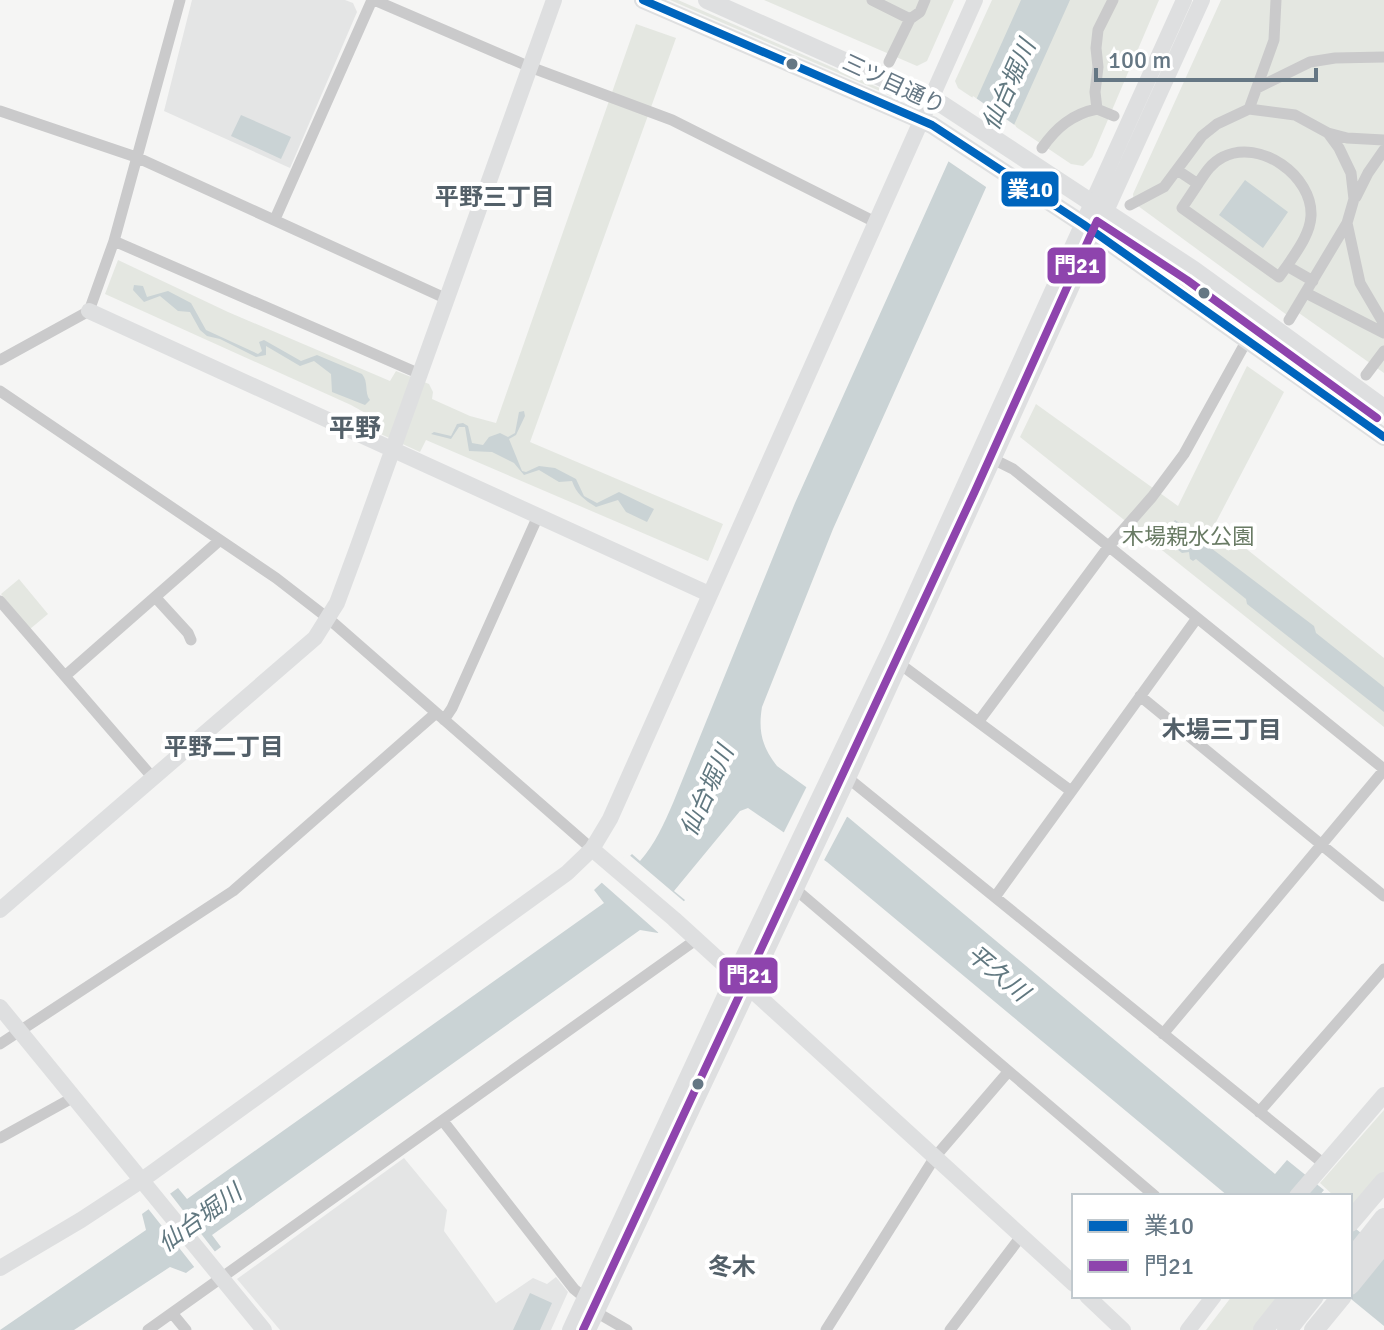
<svg xmlns="http://www.w3.org/2000/svg" width="1384" height="1330" viewBox="0 0 1384 1330" font-family="Signika,'Noto Sans JP',sans-serif">
  <style>
    .built { fill: #e4e5e5 }
    .green { fill: #e4e7e1 }
    .water { fill: #cad3d5 }
    .pier { fill: #f5f5f4 }
    .lines { fill: none; stroke-linecap: round; stroke-linejoin: round }
    .street { stroke: #cacacb; stroke-width: 11 }
    .secondary { stroke: #dedfe0; stroke-width: 16 }
    .primary { stroke: #dedfe0; stroke-width: 18 }
    .highway { stroke: #dedfe0; stroke-width: 20 }
    .bus-1-casing { stroke: #fff; stroke-width: 14 }
    .bus-2-casing { stroke: #fff; stroke-width: 14 }
    .bus-1 { stroke: #0065bd; stroke-width: 8 }
    .bus-2 { stroke: #8e44ad; stroke-width: 8 }
    .bus-dot { fill: #657784; stroke: #fff; stroke-width: 3 }
    .labels { text-anchor: middle; dominant-baseline: central; stroke-width: 8; stroke-linejoin: round; paint-order: stroke }
    .street-label { font-size: 22px; fill: #657784; stroke: #fff }
    .park-label { font-size: 22px; fill: #697b64; stroke: #fff }
    .water-label { font-size: 24px; font-style: italic; fill: #617880; stroke: #fff }
    .neighbourhood-label { font-size: 24px; font-weight: bold; fill: #536069; stroke: #fff }
    .quarter-label { font-size: 26px; font-weight: bold; fill: #536069; stroke: #fff }
    .line-badge { stroke: #fff; stroke-width: 3 }
    .badge-label { font-size: 22px; text-anchor: middle; font-weight: bold; fill: #fff }
  </style>
  <rect width="100%" height="100%" fill="#f5f5f4"/>
  <path class="built" d="M192,0H345L353,3L357,12L290,168L164,111Z
    M404,1158L447,1210L444,1231L496,1303L533,1278L547,1284L556,1277L568,1292L551,1330H280L237,1279Z"/>
  <path class="green" d="M670,0H678L898,96L896,98Z
    M764,0H954L927,61L917,66Z
    M992,0H1159L1092,157L1083,166L1071,164L958,88L955,81Z
    M1221,0H1384V373L1296,311L1291,318L1134,203L1133,194Z
    M636,24L676,38L530,442L723,524L708,561L426,440L420,452L372,430L376,419L351,405L105,294L118,260L228,312L390,381L396,371L429,384L433,392L432,399L470,416L496,423Z
    M1188,279H1191L1368,407V412L1263,338Z
    M1247,366L1284,392L1215,524L1384,658V727L1020,437L1036,404L1178,506Z
    M19,579L48,614L30,629L1,594Z
    M1384,1110V1175L1350,1210V1196H1334L1320,1183Z
    M1232,1296H1284L1256,1330H1206Z"/>
  <path class="water" d="M1021,0H1070L833,529L762,707C758,731 762,747 777,766L849,818L1275,1174L1287,1160L1324,1190L1319,1196H1228L827,862L748,808L740,811L674,891L685,900L658,933L640,930L212,1235L221,1247L186,1273L170,1267L74,1330H0L146,1230L142,1214L178,1188L187,1199L604,903L594,890L632,854L640,861C655,844 664,824 673,803L795,503Z
    M241,115L291,137L281,159L231,136Z
    M1245,180L1288,212L1263,248L1219,215Z
    M134,285L143,286L147,297L168,291L191,303L206,330L258,354L262,351L259,342L264,340L301,361L317,355L362,374C369,382 364,393 370,400L365,405L332,392L331,374L314,361L300,366L266,346V355L256,357L220,339L207,336L200,330L190,312L178,311L160,296L144,302L133,290Z
    M524,411L525,416L516,435L509,439L522,471L526,472L539,466L555,468L576,479L584,496L597,503L619,492L654,509L647,522L626,512L618,500L596,507C584,500 576,493 572,481L559,482L539,470L524,475L514,463L492,452L469,451L465,427H459L451,439L431,434L434,432L451,436L457,424L463,423L468,426L472,443L483,445L489,437L500,433L508,437L515,433L519,412Z
    M1175,520L1180,523L1182,522L1197,534L1195,536L1198,539L1201,537L1212,546L1211,548L1314,626L1316,633L1384,687V712L1247,604L1246,599L1196,559L1193,561L1190,559L1189,552L1182,553L1162,537Z
    M1350,1224L1384,1252V1326L1351,1299Z
    M530,1293L552,1303L540,1330H513Z"/>
  <path class="pier" d="M973,96L1016,126L989,189L945,159Z
    M808,784L849,813L822,864L782,836Z
    M627,853L687,904L661,935L601,882Z
    M168,1191L216,1253L195,1268L146,1206Z"/>
  <g class="lines">
    <path class="street" d="M374,0L530,67L672,120L875,222
      M872,0L910,19L920,12L925,0
      M889,62L910,19
      M1257,88L1310,62L1335,58L1384,57
      M1097,109L1114,116
      M1249,109L1274,40L1276,0
      M0,111L136,157L447,299
      M1328,133L1347,138L1384,140
      M1042,148C1056,128 1072,114 1097,109L1095,92L1098,67L1096,48L1098,30L1113,0
      M1177,170L1198,184L1182,208L1279,277L1287,266L1313,281
      M1198,184C1205,173 1211,163 1223,157C1260,138 1313,176 1311,216C1310,234 1297,251 1287,266
      M1356,197L1368,173L1384,150
      M1130,205L1164,187L1202,136L1217,124L1249,109L1295,115L1328,133L1339,148L1351,173L1354,199L1347,223L1289,320
      M275,219L372,0
      M1347,223L1360,283L1384,324
      M114,241L420,374
      M1306,293L1384,333
      M0,360L89,311L114,241L180,0
      M1366,375L1384,351
      M0,391L276,578L329,619L592,849
      M993,459L1013,469L1384,769
      M156,598L188,633L191,640
      M0,601L153,778
      M900,664L1071,791
      M65,676L220,540
      M1140,696L1384,896
      M444,720L452,708L538,516
      M979,721L1109,546L1152,497L1184,454L1247,340
      M848,778L1324,1164
      M794,888L1155,1196
      M995,897L1197,618
      M1163,1034L1384,770
      M0,1044L233,891L436,713
      M1259,1112L1384,969
      M443,1121L574,1289L585,1298
      M0,1138L74,1097
      M596,1312L627,1330
      M172,1313L186,1330
      M148,1330L697,939
      M826,1330L935,1157L1008,1072
      M950,1330L1022,1235"/>
    <path class="secondary" d="M89,311L709,594
      M592,849L674,919L1074,1284
      M0,910L315,638L337,603L357,549L554,0
      M0,1007L264,1330
      M1297,1196L1384,1095
      M0,1268L81,1220L142,1180L567,873L592,849L610,819L975,0
      M1087,1296L1123,1330
      M570,1330L735,974L893,643L1184,0
      M588,1330L848,778L1202,0
      M1188,1330L1214,1296"/>
    <path class="primary" d="M643,0L932,125L1083,224L1384,437
      M707,0L943,105L1194,270L1384,408"/>
    <path class="highway" d="M1350,1222L1384,1182
      M1350,1261L1384,1218
      M1350,1285L1384,1243
      M1263,1330L1290,1296
      M1287,1330L1314,1296
      M1314,1330L1342,1296"/>
    <defs>
      <path id="bus-1" d="M643,0L932,125L1083,224L1384,437"/>
      <path id="bus-2" d="M583,1330L975,491L1097,221L1187,280L1377,418"/>
    </defs>
    <use href="#bus-1" class="bus-1-casing"/>
    <use href="#bus-2" class="bus-2-casing"/>
    <use href="#bus-1" class="bus-1"/>
    <use href="#bus-2" class="bus-2"/>
  </g>
  <g class="bus-dot">
    <circle cx="792" cy="64" r="7"/>
    <circle cx="1204" cy="293" r="7"/>
    <circle cx="698" cy="1084" r="7"/>
  </g>
  <g class="labels">
    <g class="street-label">
      <text transform="translate(894 84) rotate(25)">三ツ目通り</text>
    </g>
    <g class="park-label">
      <text x="1188" y="536">木場親水公園</text>
    </g>
    <g class="water-label">
      <text transform="translate(1009 85) rotate(-66)">仙台堀川</text>
      <text transform="translate(707 791) rotate(-66)">仙台堀川</text>
      <text transform="translate(998 973) rotate(40)">平久川</text>
      <text transform="translate(200 1218) rotate(-36)">仙台堀川</text>
    </g>
    <g class="neighbourhood-label">
      <text x="495" y="197">平野三丁目</text>
      <text x="1222" y="730">木場三丁目</text>
      <text x="224" y="747">平野二丁目</text>
      <text x="732" y="1267">冬木</text>
    </g>
    <g class="quarter-label">
      <text x="355" y="429">平野</text>
    </g>
  </g>
  <g class="line-badge">
    <rect x="1000" y="170" width="60" height="38" rx="8" fill="#0065bd"/>
    <rect x="1046" y="246" width="61" height="39" rx="8" fill="#8e44ad"/>
    <rect x="718" y="956" width="61" height="39" rx="8" fill="#8e44ad"/>
  </g>
  <g class="badge-label">
    <text x="1030" y="197">業10</text>
    <text x="1077" y="273">門21</text>
    <text x="749" y="983">門21</text>
  </g>
  <rect x="1072" y="1194" width="280" height="104" fill="#ffffff" stroke="#c1c9ce" stroke-width="2"/>
  <rect x="1088" y="1220" width="40" height="12" fill="#0065bd" stroke="#c1c9ce" stroke-width="2"/>
  <text x="1144" y="1234" font-size="24" fill="#657784">業10</text>
  <rect x="1088" y="1260" width="40" height="12" fill="#8e44ad" stroke="#c1c9ce" stroke-width="2"/>
  <text x="1144" y="1274" font-size="24" fill="#657784">門21</text>
  <path d="M1096 68v12h220v-12" fill="none" stroke="#657784" stroke-width="4"/>
  <text x="1108" y="68" font-size="24" fill="#657784" stroke="#ffffff" stroke-width="6" paint-order="stroke">100 m</text>
</svg>
